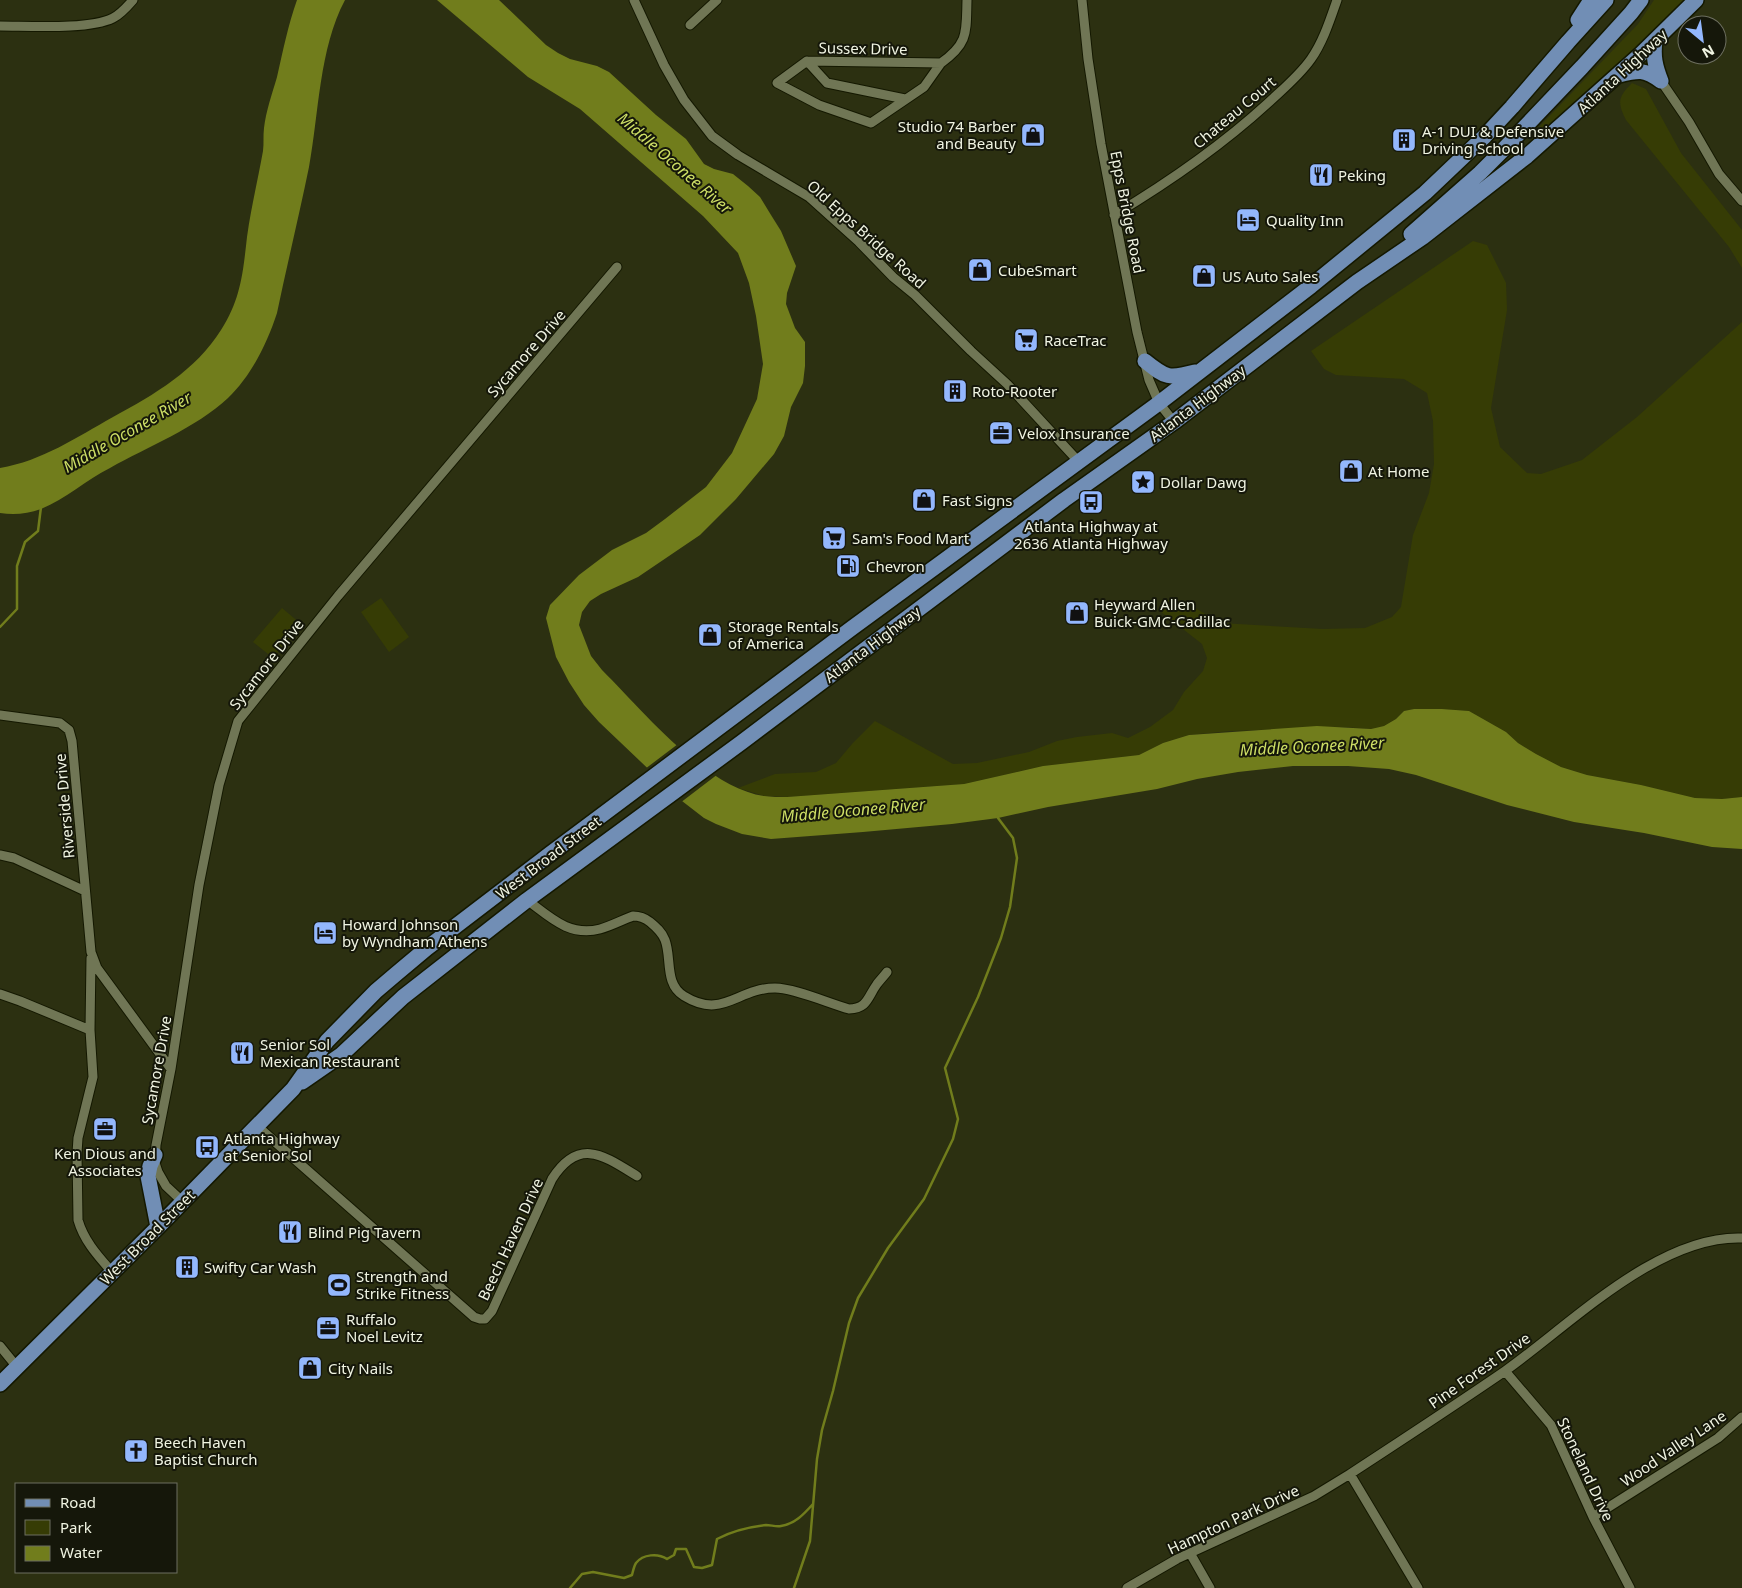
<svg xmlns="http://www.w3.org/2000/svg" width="1742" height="1588" viewBox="0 0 1742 1588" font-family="'Noto Sans',sans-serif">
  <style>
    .green { fill: #363c05 }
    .water { fill: #717d1c }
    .pier { fill: #2c3011 }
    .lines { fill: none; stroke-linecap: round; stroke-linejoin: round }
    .stream { stroke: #717d1c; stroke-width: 2.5 }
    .minor-casing { stroke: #141800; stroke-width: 11 }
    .primary-casing { stroke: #141800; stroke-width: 18 }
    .minor { stroke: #707655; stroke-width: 9 }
    .primary { stroke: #718eb5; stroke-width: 15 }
    .labels { text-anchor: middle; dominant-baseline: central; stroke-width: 4; stroke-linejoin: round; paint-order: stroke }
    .street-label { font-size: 15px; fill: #f0f4e2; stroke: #15170a }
    .poi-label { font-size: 15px; fill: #f0f4e2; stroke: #15170a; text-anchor: start }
    .water-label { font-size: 16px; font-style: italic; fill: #cdde65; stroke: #15170a }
  </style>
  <rect width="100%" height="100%" fill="#2c3011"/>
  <path class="green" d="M1654,0H1686L1652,35L1544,134L1539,132V127L1638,24Z
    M1632,83L1646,89L1681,153L1742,230V268L1729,247L1626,120C1617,102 1618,97 1632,83Z
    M1473,241L1487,245L1506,283L1507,310L1491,408L1500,447L1527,473L1541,474L1582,460L1637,417L1742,322V797L1722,799L1695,798L1641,785L1587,775L1561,767L1536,754L1518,743L1506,732L1469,711L1442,709H1414L1404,711L1396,719L1384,726L1371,729L1344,727L1230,731L1189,735L1163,743L1139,755L1043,766L964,784L787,797L764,796L738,788L775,774L816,772L836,763L852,744L875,721L953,764L977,763L1029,752L1057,741L1077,737L1112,733L1128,738L1150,727L1173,710L1184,692L1203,671L1207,658L1202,644L1160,611L1168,600L1183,601L1221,623L1323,629L1365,628L1392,617L1401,607L1413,535L1429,493L1434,464L1433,421L1427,393L1404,379L1336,375L1324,369L1311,351Z
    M381,598L409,637L389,652L361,612Z
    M282,608L301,624L273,658L253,642Z"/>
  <path class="water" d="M297,0H345C319,49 319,113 309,167C299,216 287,265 277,313C267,344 251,376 228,398C196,428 147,447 110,468C86,480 66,499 41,509C27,514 14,515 0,513V468C42,461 77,437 113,417C154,395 196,370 221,330C241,299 243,272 247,237C251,208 258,179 263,151C264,143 263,136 264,128C266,111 272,94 277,77C283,51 288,25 297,0Z
    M437,0H499L546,45L558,53L570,59L597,66L609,72L656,115L686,139L704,164L714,169L733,174L748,186L760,197L771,215L781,231L796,266L787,293L786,304L795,328L805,342V366L803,383L791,407L784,436L774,454L736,499L700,535L638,577L601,594L590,601L582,612L579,625L591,656L602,670C642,710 706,788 764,796C771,797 779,797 787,797L964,784L1043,766L1139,755L1163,743L1189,735L1317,726L1371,729L1384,726L1396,719L1404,711L1414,709H1442L1469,711L1506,732L1518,743L1536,754L1561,767L1587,775L1641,785L1695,798L1722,799L1742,797V849L1712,847L1644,833L1574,822L1507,805L1416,775L1389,769L1348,766H1293L1238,772L1197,779L1157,789L1048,807L998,818L952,824L863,832L771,839L742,834L716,824L704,818L682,801L599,722L584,705L569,682L556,657L546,618L550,605L579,575L612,550L646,533L665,519L706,487L732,453L757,399L763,364L756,316L749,283L738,253L703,216L580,109L528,77Z"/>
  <path class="pier" d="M678,744L704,765L718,774L680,803L645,769Z"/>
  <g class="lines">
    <path class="stream" d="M0,627L17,609V566L25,542L38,531L41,507
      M570,1588L582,1574L593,1572L624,1578L632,1575C633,1571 634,1566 636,1563C643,1554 658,1553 667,1559L674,1555L676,1549H686L694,1567L702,1568L712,1565L717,1539C732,1531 749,1527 766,1525C771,1525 776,1527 781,1526C795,1524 804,1514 813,1504
      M794,1588L810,1541L817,1459L822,1430L833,1391L849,1323L858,1298L888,1248L924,1199L953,1139L958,1119L945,1068L978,997L1001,938L1010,907L1017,858L1013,838L998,818V816"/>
    <defs>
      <path id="minor" d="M634,0L664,65L684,100L712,136L738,155L809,197L859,242L893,277L915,295L971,351L1007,384L1079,462
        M1082,0L1088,59L1101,144L1137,332L1149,380L1159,403L1174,422
        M690,25L717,0
        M0,26C29,26 89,30 113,18C121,14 127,7 133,0
        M807,61L827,83L905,99
        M941,63L924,87L871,123L819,105L777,83L807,61L941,63C969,43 966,32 967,0
        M1661,81L1689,122L1719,174L1742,201
        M1114,215C1169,182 1221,146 1268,103C1283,89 1299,76 1311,59C1323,42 1330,20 1337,0
        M0,715L60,723L69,730L72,741L91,952L97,968L171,1069
        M0,855L14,858L85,891
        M527,900C550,917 569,937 600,929C611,926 622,920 633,916C640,916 645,918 650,922C656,927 662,932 665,940C672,958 664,984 684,996C723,1020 737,988 775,988C794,988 828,1003 849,1009C868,1008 867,998 877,984C880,980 884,976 887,972
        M91,958L90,1030L93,1077L78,1138L77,1153L78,1220C84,1241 98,1256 112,1272
        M0,994L20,1001L90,1030
        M257,1126L474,1317L480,1319H485L492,1311L552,1179C579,1137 603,1155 637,1176
        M182,1201L166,1186L158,1172L155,1163L156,1145L171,1069L199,885L219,785L238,721L338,596L617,267
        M0,1346L17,1367
        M1505,1371L1551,1425L1593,1517L1630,1588
        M1593,1517L1718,1438L1742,1417
        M1190,1553L1210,1588
        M1127,1588L1177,1559L1314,1496L1350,1474
        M1418,1588L1350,1474C1402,1440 1454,1406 1505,1371C1570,1325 1658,1235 1742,1238"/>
      <path id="primary" d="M1578,20L1591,0
        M1655,41C1653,56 1655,66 1661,81
        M1619,75C1639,70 1644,69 1661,81
        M1411,234L1480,173L1503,150L1582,67L1631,13L1641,0
        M1145,361C1166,378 1169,379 1195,372
        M302,1082L341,1055L403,997L527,900L742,742L1064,500L1174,422L1357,282L1423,237L1527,156L1641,54L1696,0
        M155,1155L150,1166L148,1176L158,1227
        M0,1384L158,1227L293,1089L327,1041L376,991L396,974L427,948L550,854L852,628L1159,403L1311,286L1425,193L1485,136L1512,107L1568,42L1606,0"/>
    </defs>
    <use href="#minor" class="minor-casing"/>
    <use href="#primary" class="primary-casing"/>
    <use href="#minor" class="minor"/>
    <use href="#primary" class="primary"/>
  </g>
  <defs>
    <symbol id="shop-square" viewBox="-11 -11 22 22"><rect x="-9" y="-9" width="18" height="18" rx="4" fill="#93b7fd" stroke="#15170a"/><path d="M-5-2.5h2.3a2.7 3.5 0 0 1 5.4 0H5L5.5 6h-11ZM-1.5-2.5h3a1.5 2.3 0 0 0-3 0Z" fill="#111"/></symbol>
    <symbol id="building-square" viewBox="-11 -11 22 22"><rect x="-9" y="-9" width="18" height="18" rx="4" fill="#93b7fd" stroke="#15170a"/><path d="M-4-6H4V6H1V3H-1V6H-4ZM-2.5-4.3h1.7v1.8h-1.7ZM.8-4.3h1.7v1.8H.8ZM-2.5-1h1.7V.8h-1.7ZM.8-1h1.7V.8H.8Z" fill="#111"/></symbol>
    <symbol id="restaurant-square" viewBox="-11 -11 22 22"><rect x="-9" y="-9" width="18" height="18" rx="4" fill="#93b7fd" stroke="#15170a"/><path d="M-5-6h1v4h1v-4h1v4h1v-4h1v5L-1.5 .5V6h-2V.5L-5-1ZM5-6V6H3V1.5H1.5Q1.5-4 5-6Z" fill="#111"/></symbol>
    <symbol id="hotel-square" viewBox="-11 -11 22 22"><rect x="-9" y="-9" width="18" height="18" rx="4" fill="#93b7fd" stroke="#15170a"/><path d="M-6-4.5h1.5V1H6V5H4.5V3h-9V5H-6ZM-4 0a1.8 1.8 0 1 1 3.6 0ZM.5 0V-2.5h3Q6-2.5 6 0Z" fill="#111"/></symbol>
    <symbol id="supermarket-square" viewBox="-11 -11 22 22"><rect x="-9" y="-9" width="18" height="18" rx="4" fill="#93b7fd" stroke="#15170a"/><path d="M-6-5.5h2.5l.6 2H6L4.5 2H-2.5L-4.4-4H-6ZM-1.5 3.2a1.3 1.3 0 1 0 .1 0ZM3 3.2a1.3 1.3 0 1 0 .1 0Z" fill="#111"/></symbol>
    <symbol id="office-square" viewBox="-11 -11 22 22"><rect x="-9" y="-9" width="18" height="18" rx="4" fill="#93b7fd" stroke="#15170a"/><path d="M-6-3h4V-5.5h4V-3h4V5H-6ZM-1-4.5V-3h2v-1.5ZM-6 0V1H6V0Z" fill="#111"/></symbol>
    <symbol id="sight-square" viewBox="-11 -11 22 22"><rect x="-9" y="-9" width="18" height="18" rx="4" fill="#93b7fd" stroke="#15170a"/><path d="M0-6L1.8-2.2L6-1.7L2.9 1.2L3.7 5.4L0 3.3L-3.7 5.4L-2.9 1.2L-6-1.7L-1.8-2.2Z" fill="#111"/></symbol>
    <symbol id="bus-square" viewBox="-11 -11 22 22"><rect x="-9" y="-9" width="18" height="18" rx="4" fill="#93b7fd" stroke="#15170a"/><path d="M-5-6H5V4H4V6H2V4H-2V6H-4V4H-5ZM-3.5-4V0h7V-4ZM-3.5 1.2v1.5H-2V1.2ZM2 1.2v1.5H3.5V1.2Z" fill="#111"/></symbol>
    <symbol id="fuel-square" viewBox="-11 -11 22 22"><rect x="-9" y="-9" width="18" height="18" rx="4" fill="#93b7fd" stroke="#15170a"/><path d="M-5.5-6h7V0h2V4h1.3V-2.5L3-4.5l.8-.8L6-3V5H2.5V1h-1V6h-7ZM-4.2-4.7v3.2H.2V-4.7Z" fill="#111"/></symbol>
    <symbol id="stadium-square" viewBox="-11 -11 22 22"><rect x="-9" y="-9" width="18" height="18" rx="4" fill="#93b7fd" stroke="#15170a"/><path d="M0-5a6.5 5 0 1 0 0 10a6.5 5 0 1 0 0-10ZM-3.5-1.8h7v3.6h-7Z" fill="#111"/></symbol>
    <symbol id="church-square" viewBox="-11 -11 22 22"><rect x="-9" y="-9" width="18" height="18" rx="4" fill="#93b7fd" stroke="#15170a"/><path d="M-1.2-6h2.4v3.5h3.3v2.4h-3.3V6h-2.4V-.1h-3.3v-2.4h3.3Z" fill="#111"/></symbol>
  </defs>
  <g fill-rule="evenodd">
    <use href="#shop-square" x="1019" y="121" width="28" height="28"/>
    <use href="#building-square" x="1390" y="126" width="28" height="28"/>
    <use href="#restaurant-square" x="1307" y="161" width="28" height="28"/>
    <use href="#hotel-square" x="1234" y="206" width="28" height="28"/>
    <use href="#shop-square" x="966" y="256" width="28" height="28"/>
    <use href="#shop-square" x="1190" y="262" width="28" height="28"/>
    <use href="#supermarket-square" x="1012" y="326" width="28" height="28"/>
    <use href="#building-square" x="941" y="377" width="28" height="28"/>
    <use href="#office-square" x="987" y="419" width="28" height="28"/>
    <use href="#shop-square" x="1337" y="457" width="28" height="28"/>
    <use href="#sight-square" x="1129" y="468" width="28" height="28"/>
    <use href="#shop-square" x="910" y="486" width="28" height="28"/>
    <use href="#bus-square" x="1077" y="488" width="28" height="28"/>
    <use href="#supermarket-square" x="820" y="524" width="28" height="28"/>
    <use href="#fuel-square" x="834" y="552" width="28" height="28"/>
    <use href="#shop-square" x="1063" y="599" width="28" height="28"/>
    <use href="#shop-square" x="696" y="621" width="28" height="28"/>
    <use href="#hotel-square" x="311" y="919" width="28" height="28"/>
    <use href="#restaurant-square" x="228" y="1039" width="28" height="28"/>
    <use href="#office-square" x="91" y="1115" width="28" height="28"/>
    <use href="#bus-square" x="193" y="1133" width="28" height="28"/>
    <use href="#restaurant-square" x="276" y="1218" width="28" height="28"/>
    <use href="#building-square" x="173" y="1253" width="28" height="28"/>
    <use href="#stadium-square" x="325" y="1271" width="28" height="28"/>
    <use href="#office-square" x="314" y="1314" width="28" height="28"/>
    <use href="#shop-square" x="296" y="1354" width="28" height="28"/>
    <use href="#church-square" x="122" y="1437" width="28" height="28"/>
  </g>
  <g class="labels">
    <g class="street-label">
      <text transform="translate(863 48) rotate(1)">Sussex Drive</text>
      <text transform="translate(1622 71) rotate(-43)">Atlanta Highway</text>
      <text transform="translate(1234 112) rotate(-40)">Chateau Court</text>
      <text transform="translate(1128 212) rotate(79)">Epps Bridge Road</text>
      <text transform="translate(867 234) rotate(42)">Old Epps Bridge Road</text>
      <text transform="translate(526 353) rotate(-49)">Sycamore Drive</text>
      <text transform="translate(1197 403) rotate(-37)">Atlanta Highway</text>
      <text transform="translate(872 644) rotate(-37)">Atlanta Highway</text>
      <text transform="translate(266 664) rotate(-52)">Sycamore Drive</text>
      <text transform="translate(64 806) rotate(-95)">Riverside Drive</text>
      <text transform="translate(548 857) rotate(-37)">West Broad Street</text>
      <text transform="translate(156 1070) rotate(-80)">Sycamore Drive</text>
      <text transform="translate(147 1237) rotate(-45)">West Broad Street</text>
      <text transform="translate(510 1239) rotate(-65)">Beech Haven Drive</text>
      <text transform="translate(1479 1370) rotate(-35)">Pine Forest Drive</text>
      <text transform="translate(1673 1448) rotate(-34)">Wood Valley Lane</text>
      <text transform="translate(1586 1469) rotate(65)">Stoneland Drive</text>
      <text transform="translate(1233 1519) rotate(-25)">Hampton Park Drive</text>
    </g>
    <g class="poi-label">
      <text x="1016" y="126" text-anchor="end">Studio 74 Barber<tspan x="1016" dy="17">and Beauty</tspan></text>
      <text x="1422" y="131">A-1 DUI &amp; Defensive<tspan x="1422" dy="17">Driving School</tspan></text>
      <text x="1338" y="175">Peking</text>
      <text x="1266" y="220">Quality Inn</text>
      <text x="998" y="270">CubeSmart</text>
      <text x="1222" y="276">US Auto Sales</text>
      <text x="1044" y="340">RaceTrac</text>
      <text x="972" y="391">Roto-Rooter</text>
      <text x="1018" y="433">Velox Insurance</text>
      <text x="1368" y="471">At Home</text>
      <text x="1160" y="482">Dollar Dawg</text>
      <text x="942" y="500">Fast Signs</text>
      <text x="1091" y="526" text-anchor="middle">Atlanta Highway at<tspan x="1091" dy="17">2636 Atlanta Highway</tspan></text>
      <text x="852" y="538">Sam's Food Mart</text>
      <text x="866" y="566">Chevron</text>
      <text x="1094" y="604">Heyward Allen<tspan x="1094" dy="17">Buick-GMC-Cadillac</tspan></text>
      <text x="728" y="626">Storage Rentals<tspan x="728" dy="17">of America</tspan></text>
      <text x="342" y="924">Howard Johnson<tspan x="342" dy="17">by Wyndham Athens</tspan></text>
      <text x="260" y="1044">Senior Sol<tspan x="260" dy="17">Mexican Restaurant</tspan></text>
      <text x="224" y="1138">Atlanta Highway<tspan x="224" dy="17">at Senior Sol</tspan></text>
      <text x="105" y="1153" text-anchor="middle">Ken Dious and<tspan x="105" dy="17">Associates</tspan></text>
      <text x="308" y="1232">Blind Pig Tavern</text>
      <text x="204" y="1267">Swifty Car Wash</text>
      <text x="356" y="1276">Strength and<tspan x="356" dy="17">Strike Fitness</tspan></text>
      <text x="346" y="1319">Ruffalo<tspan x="346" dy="17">Noel Levitz</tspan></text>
      <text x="328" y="1368">City Nails</text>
      <text x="154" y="1442">Beech Haven<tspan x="154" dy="17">Baptist Church</tspan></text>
    </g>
    <g class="water-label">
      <text transform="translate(675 163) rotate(41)">Middle Oconee River</text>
      <text transform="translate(127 432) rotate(-30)">Middle Oconee River</text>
      <text transform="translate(1312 746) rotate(-3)">Middle Oconee River</text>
      <text transform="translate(853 810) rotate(-5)">Middle Oconee River</text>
    </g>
  </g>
  <rect x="15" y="1483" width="162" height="90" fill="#15170a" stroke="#6d6f60"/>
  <rect x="25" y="1499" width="25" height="8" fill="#718eb5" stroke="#6d6f60"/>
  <text x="60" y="1508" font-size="15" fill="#f0f4e2">Road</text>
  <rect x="25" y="1520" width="25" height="15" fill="#363c05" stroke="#6d6f60"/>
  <text x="60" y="1533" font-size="15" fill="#f0f4e2">Park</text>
  <rect x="25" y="1546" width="25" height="15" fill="#717d1c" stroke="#6d6f60"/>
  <text x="60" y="1558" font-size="15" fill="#f0f4e2">Water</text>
  <g transform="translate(1702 40) rotate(151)"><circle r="24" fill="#15170a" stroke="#6d6f60"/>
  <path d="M0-4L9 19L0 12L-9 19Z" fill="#93b7fd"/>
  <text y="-8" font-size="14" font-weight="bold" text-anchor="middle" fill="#f0f4e2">N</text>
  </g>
</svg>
